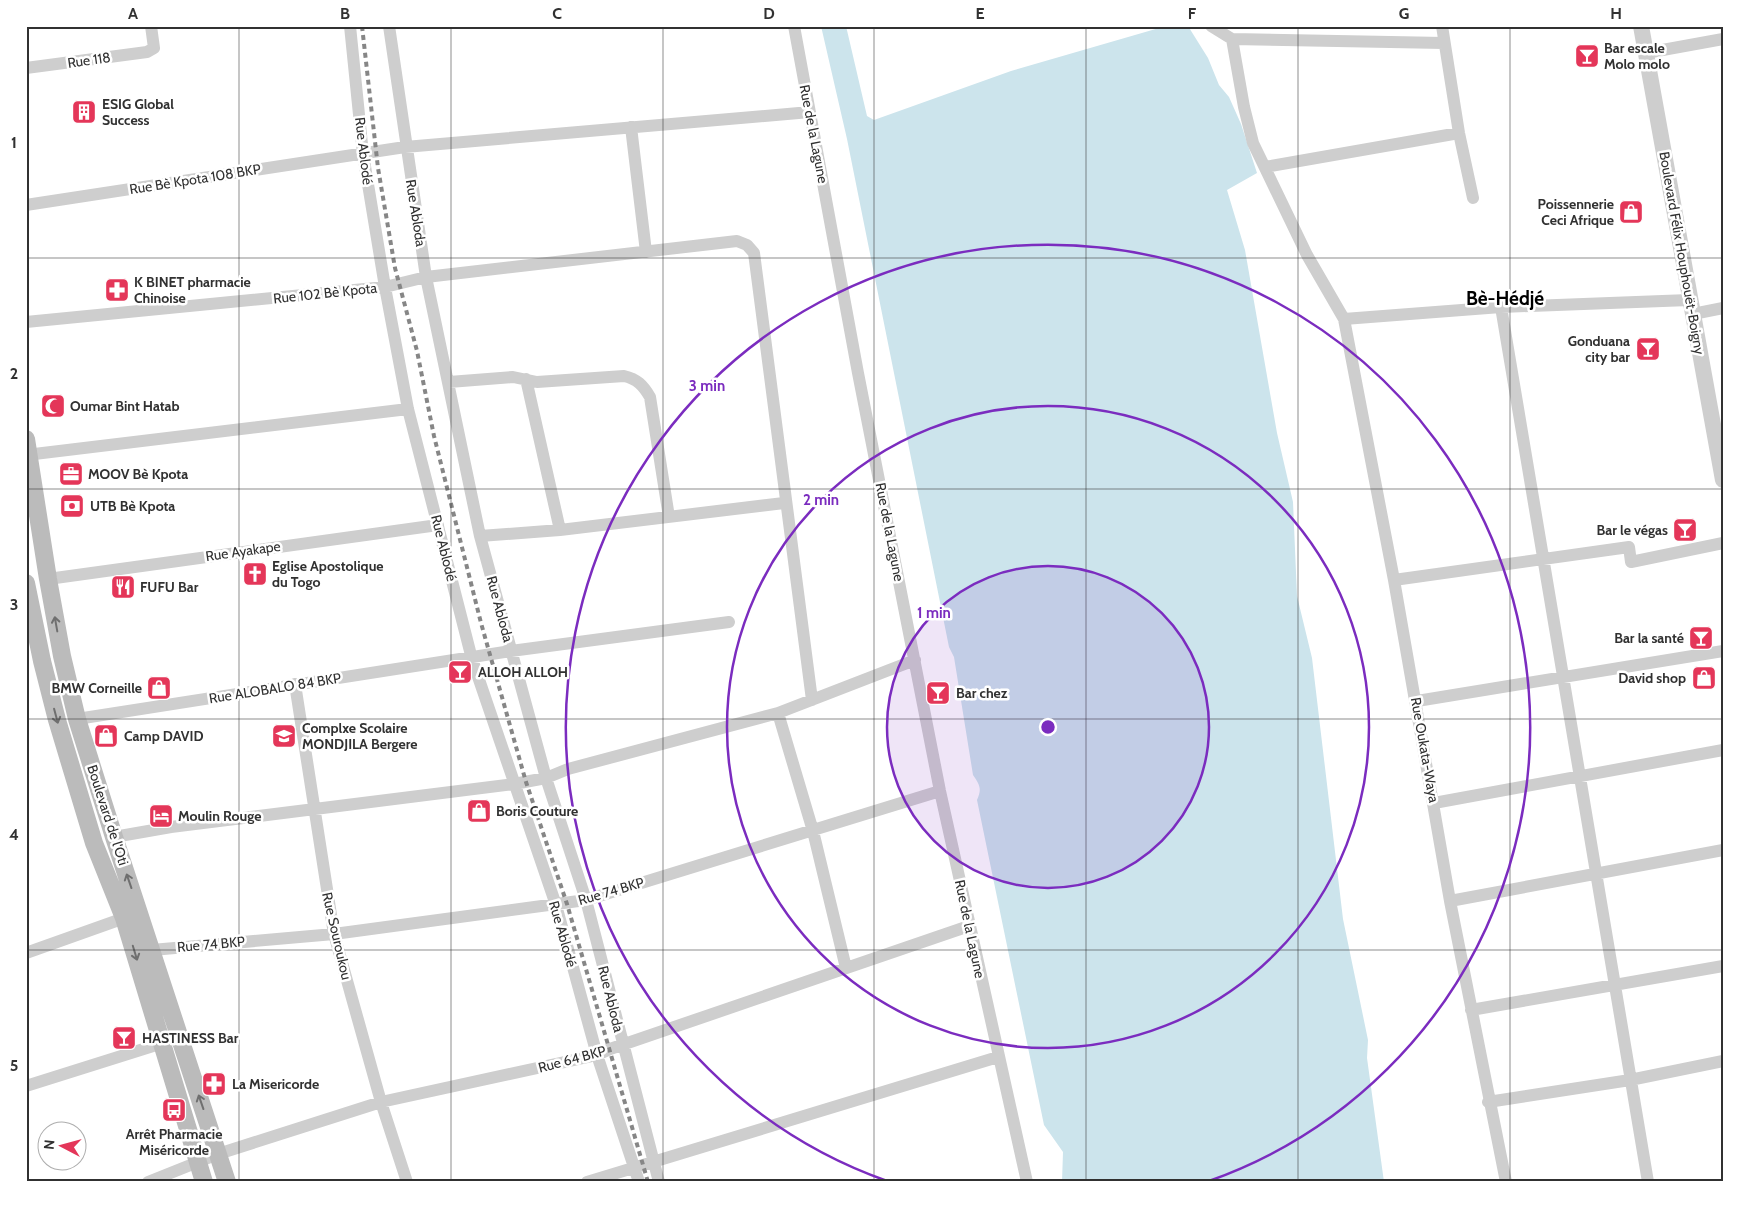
<svg xmlns="http://www.w3.org/2000/svg" width="1749" height="1208" viewBox="0 0 1749 1208" font-family="Cabin,sans-serif">
  <style>
    .water { fill: #cce4ec }
    .lines { fill: none; stroke-linecap: round; stroke-linejoin: round }
    .minor { stroke: #cecece; stroke-width: 12 }
    .tertiary { stroke: #cecece; stroke-width: 16 }
    .secondary { stroke: #bbb; stroke-width: 18 }
    .rail { stroke: #868686; stroke-width: 4; stroke-dasharray: 5 4; stroke-linecap: butt }
    .oneway { stroke: #6f6f6f }
    .grid { fill: none; stroke: #313131; stroke-width: 1; stroke-opacity: 0.55 }
    .ring { fill: none; stroke: #7b2cbf; stroke-width: 2.5 }
    .labels { text-anchor: middle; dominant-baseline: central; stroke-width: 5; stroke-linejoin: round; paint-order: stroke }
    .poi-label { font-size: 14px; font-weight: bold; fill: #313131; stroke: #fff; text-anchor: start }
    .street-label { font-size: 14px; fill: #313131; stroke: #fff }
    .district-label { font-size: 19px; font-weight: bold; fill: #000; stroke: #fff }
    .centre { fill: #7b2cbf; stroke: #fff; stroke-width: 2.5 }
    .ring-label { font-size: 15px; text-anchor: middle; font-weight: bold; fill: #7b2cbf; stroke: #fff; stroke-width: 5; stroke-linejoin: round; paint-order: stroke }
    .neatline { fill: none; stroke: #313131; stroke-width: 2 }
    .grid-label { font-size: 16px; text-anchor: middle; font-weight: bold; fill: #313131 }
  </style>
  <rect width="100%" height="100%" fill="#fff"/>
  <path class="water" d="M821,26H846L867,116L874,120L1011,71L1166,26H1188L1208,58L1219,85L1229,97L1241,124L1257,173L1227,190L1245,250L1277,433L1293,502L1297,596L1312,658L1343,919L1368,1040L1367,1058L1384,1182H1062L1063,1152L1044,1125L977,800C982,789 980,785 973,775L954,657L949,647L847,139Z"/>
  <g class="lines">
    <path class="minor" d="M350,26L363,154L385,287L408,409L472,659L556,905L597,1055L639,1182
      M389,26L426,277L480,536L546,778L586,900L659,1182
      M794,26L858,373L940,791L1027,1182
      M1211,26L1232,39L1244,107L1253,143L1307,255L1344,319L1394,580L1450,901L1506,1182
      M1442,26L1459,133L1473,198
      M1232,39L1444,43
      M1646,53L1723,39
      M26,68L147,52L154,48L151,26
      M631,127L646,252
      M1265,167L1459,133
      M26,205L405,147L810,112
      M1501,307L1648,1182
      M1693,314L1723,308
      M1344,319L1501,307L1689,300
      M26,322L385,287L426,277L737,241L747,245L754,253L812,700
      M526,379L560,530
      M449,382L513,377L537,382L624,376C637,379 643,385 650,397L669,517
      M26,455L408,409
      M480,536L560,530L784,503
      M48,579L438,525
      M1394,580L1629,547L1631,562L1723,543
      M295,684L334,934L381,1102L407,1182
      M1417,701L1723,651
      M778,713L813,831L846,968
      M77,719L511,651L729,622
      M1434,803L1723,750
      M114,837L171,827L514,784L546,778L568,769L778,713L915,660
      M1450,901L1723,850
      M152,950L334,934L586,900L940,791
      M26,953L130,916
      M1471,1010L1723,966
      M26,1086L169,1041
      M1488,1102L1630,1080L1723,1061
      M148,1182L218,1154L381,1102L597,1055L610,1049L969,926
      M587,1182L998,1057"/>
    <path class="tertiary" d="M1641,26L1723,480"/>
    <path class="secondary" d="M26,439L48,579L62,656L77,719L114,837L227,1182
      M26,583L42,661L57,720L94,843L124,918L204,1182"/>
    <path class="rail" d="M362,26L378,168L395,268L417,351L434,436L481,623L526,782L567,904L648,1182"/>
  </g>
  <defs><path id="oneway-shaft" d="M-6 0H5M1.5-3L5.5 0L1.5 3" fill="none" stroke-width="1.6" stroke-linecap="round" stroke-linejoin="round" transform="scale(1.25)"/></defs>
  <g class="oneway">
    <use href="#oneway-shaft" transform="translate(56 624) rotate(-100)"/>
    <use href="#oneway-shaft" transform="translate(56 716) rotate(75)"/>
    <use href="#oneway-shaft" transform="translate(129 881) rotate(-109)"/>
    <use href="#oneway-shaft" transform="translate(135 953) rotate(73)"/>
    <use href="#oneway-shaft" transform="translate(201 1102) rotate(-109)"/>
  </g>
  <path class="grid" d="M239,26V1182M451,26V1182M663,26V1182M874,26V1182M1086,26V1182M1298,26V1182M1510,26V1182M26,258H1723M26,489H1723M26,719H1723M26,950H1723"/>
  <circle cx="1048" cy="727" r="161" fill="#7b2cbf" fill-opacity=".12"/>
  <g class="ring">
    <circle cx="1048" cy="727" r="161"/>
    <circle cx="1048" cy="727" r="321"/>
    <path d="M887 1181A482 482 0 1 1 1209 1181"/>
  </g>
  <defs>
    <symbol id="bar-square" viewBox="-11 -11 22 22"><rect x="-9" y="-9" width="18" height="18" rx="4" fill="#e43659" stroke="#fff"/><path d="M-6-5H6L.8 .8V4.5H3.5V6h-7V4.5H-.8V.8Z" fill="#fff"/></symbol>
    <symbol id="building-square" viewBox="-11 -11 22 22"><rect x="-9" y="-9" width="18" height="18" rx="4" fill="#e43659" stroke="#fff"/><path d="M-4-6H4V6H1V3H-1V6H-4ZM-2.5-4.3h1.7v1.8h-1.7ZM.8-4.3h1.7v1.8H.8ZM-2.5-1h1.7V.8h-1.7ZM.8-1h1.7V.8H.8Z" fill="#fff"/></symbol>
    <symbol id="shop-square" viewBox="-11 -11 22 22"><rect x="-9" y="-9" width="18" height="18" rx="4" fill="#e43659" stroke="#fff"/><path d="M-5-2.5h2.3a2.7 3.5 0 0 1 5.4 0H5L5.5 6h-11ZM-1.5-2.5h3a1.5 2.3 0 0 0-3 0Z" fill="#fff"/></symbol>
    <symbol id="pharmacy-square" viewBox="-11 -11 22 22"><rect x="-9" y="-9" width="18" height="18" rx="4" fill="#e43659" stroke="#fff"/><path d="M-2-6h4v4h4v4h-4v4h-4v-4h-4v-4h4Z" fill="#fff"/></symbol>
    <symbol id="mosque-square" viewBox="-11 -11 22 22"><rect x="-9" y="-9" width="18" height="18" rx="4" fill="#e43659" stroke="#fff"/><path d="M3.5-4.9A6 6 0 1 0 3.5 4.9A5 5 0 1 1 3.5-4.9Z" fill="#fff"/></symbol>
    <symbol id="office-square" viewBox="-11 -11 22 22"><rect x="-9" y="-9" width="18" height="18" rx="4" fill="#e43659" stroke="#fff"/><path d="M-6-3h4V-5.5h4V-3h4V5H-6ZM-1-4.5V-3h2v-1.5ZM-6 0V1H6V0Z" fill="#fff"/></symbol>
    <symbol id="bank-square" viewBox="-11 -11 22 22"><rect x="-9" y="-9" width="18" height="18" rx="4" fill="#e43659" stroke="#fff"/><path d="M-6-4H6V4H-6ZM0-2.3a2.3 2.3 0 1 0 0 4.6a2.3 2.3 0 1 0 0-4.6Z" fill="#fff"/></symbol>
    <symbol id="church-square" viewBox="-11 -11 22 22"><rect x="-9" y="-9" width="18" height="18" rx="4" fill="#e43659" stroke="#fff"/><path d="M-1.2-6h2.4v3.5h3.3v2.4h-3.3V6h-2.4V-.1h-3.3v-2.4h3.3Z" fill="#fff"/></symbol>
    <symbol id="restaurant-square" viewBox="-11 -11 22 22"><rect x="-9" y="-9" width="18" height="18" rx="4" fill="#e43659" stroke="#fff"/><path d="M-5-6h1v4h1v-4h1v4h1v-4h1v5L-1.5 .5V6h-2V.5L-5-1ZM5-6V6H3V1.5H1.5Q1.5-4 5-6Z" fill="#fff"/></symbol>
    <symbol id="school-square" viewBox="-11 -11 22 22"><rect x="-9" y="-9" width="18" height="18" rx="4" fill="#e43659" stroke="#fff"/><path d="M0-5L7-2L0 1L-7-2ZM-4 1L0 2.5L4 1V4Q0 6-4 4Z" fill="#fff"/></symbol>
    <symbol id="hotel-square" viewBox="-11 -11 22 22"><rect x="-9" y="-9" width="18" height="18" rx="4" fill="#e43659" stroke="#fff"/><path d="M-6-4.5h1.5V1H6V5H4.5V3h-9V5H-6ZM-4 0a1.8 1.8 0 1 1 3.6 0ZM.5 0V-2.5h3Q6-2.5 6 0Z" fill="#fff"/></symbol>
    <symbol id="bus-square" viewBox="-11 -11 22 22"><rect x="-9" y="-9" width="18" height="18" rx="4" fill="#e43659" stroke="#fff"/><path d="M-5-6H5V4H4V6H2V4H-2V6H-4V4H-5ZM-3.5-4V0h7V-4ZM-3.5 1.2v1.5H-2V1.2ZM2 1.2v1.5H3.5V1.2Z" fill="#fff"/></symbol>
  </defs>
  <g fill-rule="evenodd">
    <use href="#bar-square" x="1573" y="42" width="28" height="28"/>
    <use href="#building-square" x="70" y="98" width="28" height="28"/>
    <use href="#shop-square" x="1617" y="198" width="28" height="28"/>
    <use href="#pharmacy-square" x="103" y="276" width="28" height="28"/>
    <use href="#bar-square" x="1634" y="335" width="28" height="28"/>
    <use href="#mosque-square" x="39" y="392" width="28" height="28"/>
    <use href="#office-square" x="57" y="460" width="28" height="28"/>
    <use href="#bank-square" x="58" y="492" width="28" height="28"/>
    <use href="#bar-square" x="1671" y="516" width="28" height="28"/>
    <use href="#church-square" x="241" y="560" width="28" height="28"/>
    <use href="#restaurant-square" x="109" y="573" width="28" height="28"/>
    <use href="#bar-square" x="1687" y="624" width="28" height="28"/>
    <use href="#bar-square" x="446" y="658" width="28" height="28"/>
    <use href="#shop-square" x="1690" y="664" width="28" height="28"/>
    <use href="#shop-square" x="145" y="674" width="28" height="28"/>
    <use href="#bar-square" x="924" y="679" width="28" height="28"/>
    <use href="#shop-square" x="92" y="722" width="28" height="28"/>
    <use href="#school-square" x="270" y="722" width="28" height="28"/>
    <use href="#shop-square" x="465" y="797" width="28" height="28"/>
    <use href="#hotel-square" x="147" y="802" width="28" height="28"/>
    <use href="#bar-square" x="110" y="1024" width="28" height="28"/>
    <use href="#pharmacy-square" x="200" y="1070" width="28" height="28"/>
    <use href="#bus-square" x="160" y="1096" width="28" height="28"/>
  </g>
  <g class="labels">
    <g class="poi-label">
      <text x="1604" y="48">Bar escale<tspan x="1604" dy="16">Molo molo</tspan></text>
      <text x="102" y="104">ESIG Global<tspan x="102" dy="16">Success</tspan></text>
      <text x="1614" y="204" text-anchor="end">Poissennerie<tspan x="1614" dy="16">Ceci Afrique</tspan></text>
      <text x="134" y="282">K BINET pharmacie<tspan x="134" dy="16">Chinoise</tspan></text>
      <text x="1630" y="341" text-anchor="end">Gonduana<tspan x="1630" dy="16">city bar</tspan></text>
      <text x="70" y="406">Oumar Bint Hatab</text>
      <text x="88" y="474">MOOV Bè Kpota</text>
      <text x="90" y="506">UTB Bè Kpota</text>
      <text x="1668" y="530" text-anchor="end">Bar le végas</text>
      <text x="272" y="566">Eglise Apostolique<tspan x="272" dy="16">du Togo</tspan></text>
      <text x="140" y="587">FUFU Bar</text>
      <text x="1684" y="638" text-anchor="end">Bar la santé</text>
      <text x="478" y="672">ALLOH ALLOH</text>
      <text x="1686" y="678" text-anchor="end">David shop</text>
      <text x="142" y="688" text-anchor="end">BMW Corneille</text>
      <text x="956" y="693">Bar chez</text>
      <text x="302" y="728">Complxe Scolaire<tspan x="302" dy="16">MONDJILA Bergere</tspan></text>
      <text x="124" y="736">Camp DAVID</text>
      <text x="496" y="811">Boris Couture</text>
      <text x="178" y="816">Moulin Rouge</text>
      <text x="142" y="1038">HASTINESS Bar</text>
      <text x="232" y="1084">La Misericorde</text>
      <text x="174" y="1134" text-anchor="middle">Arrêt Pharmacie<tspan x="174" dy="16">Miséricorde</tspan></text>
    </g>
    <g class="street-label">
      <text transform="translate(89 60) rotate(-8)">Rue 118</text>
      <text transform="translate(814 134) rotate(79)">Rue de la Lagune</text>
      <text transform="translate(364 151) rotate(83)">Rue Ablodé</text>
      <text transform="translate(195 179) rotate(-9)">Rue Bè Kpota 108 BKP</text>
      <text transform="translate(416 213) rotate(81)">Rue Abloda</text>
      <text transform="translate(1682 253) rotate(80)">Boulevard Félix Houphouët-Boigny</text>
      <text transform="translate(325 293) rotate(-6)">Rue 102 Bè Kpota</text>
      <text transform="translate(890 532) rotate(79)">Rue de la Lagune</text>
      <text transform="translate(444 548) rotate(76)">Rue Ablodé</text>
      <text transform="translate(243 551) rotate(-8)">Rue Ayakape</text>
      <text transform="translate(500 609) rotate(75)">Rue Abloda</text>
      <text transform="translate(275 688) rotate(-9)">Rue ALOBALO 84 BKP</text>
      <text transform="translate(1425 750) rotate(80)">Rue Oukata-Waya</text>
      <text transform="translate(108 815) rotate(72)">Boulevard de l'Oti</text>
      <text transform="translate(611 891) rotate(-16)">Rue 74 BKP</text>
      <text transform="translate(970 929) rotate(78)">Rue de la Lagune</text>
      <text transform="translate(563 934) rotate(74)">Rue Ablodé</text>
      <text transform="translate(337 936) rotate(77)">Rue Souroukou</text>
      <text transform="translate(211 944) rotate(-5)">Rue 74 BKP</text>
      <text transform="translate(611 999) rotate(76)">Rue Abloda</text>
      <text transform="translate(572 1059) rotate(-15)">Rue 64 BKP</text>
    </g>
    <g class="district-label">
      <text x="1505" y="298">Bè-Hédjé</text>
    </g>
  </g>
  <circle cx="1048" cy="727" r="8" class="centre"/>
  <g class="ring-label">
    <text x="707" y="391">3 min</text>
    <text x="821" y="505">2 min</text>
    <text x="934" y="618">1 min</text>
  </g>
  <rect width="1749" height="1208" fill="none" stroke="#ffffff" stroke-width="55"/>
  <g transform="translate(62 1146) rotate(276)"><circle r="24" fill="#ffffff" stroke="#adadad"/>
  <path d="M0-4L9 19L0 12L-9 19Z" fill="#e43659"/>
  <text y="-8" font-size="14" font-weight="bold" text-anchor="middle" fill="#313131">N</text>
  </g>
  <rect x="28" y="28" width="1694" height="1152" class="neatline"/>
  <g class="grid-label">
    <text x="133" y="19">A</text>
    <text x="345" y="19">B</text>
    <text x="557" y="19">C</text>
    <text x="769" y="19">D</text>
    <text x="980" y="19">E</text>
    <text x="1192" y="19">F</text>
    <text x="1404" y="19">G</text>
    <text x="1616" y="19">H</text>
    <text x="14" y="148">1</text>
    <text x="14" y="379">2</text>
    <text x="14" y="610">3</text>
    <text x="14" y="840">4</text>
    <text x="14" y="1071">5</text>
  </g>
</svg>
